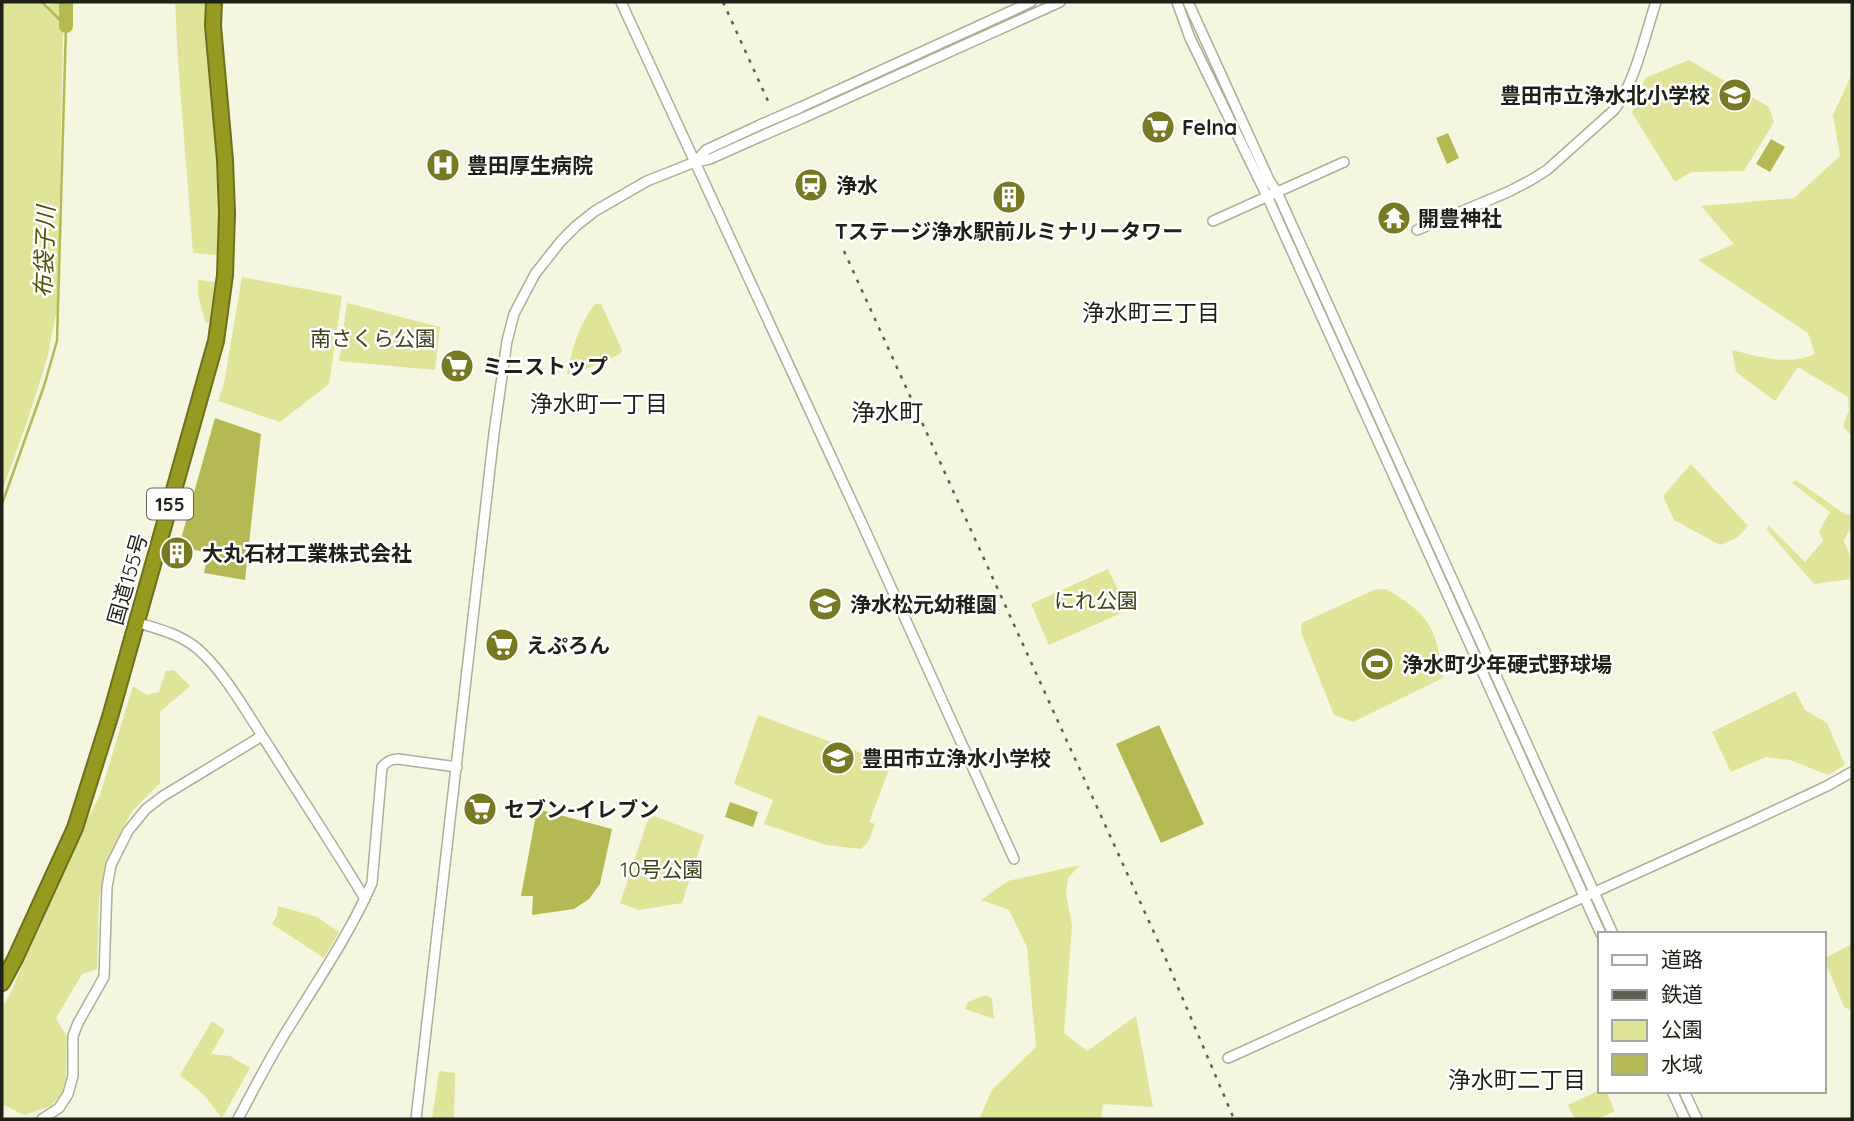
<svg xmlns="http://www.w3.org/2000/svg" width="1854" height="1121" viewBox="0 0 1854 1121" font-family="Quicksand,'Noto Sans JP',sans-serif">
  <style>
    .green { fill: #dfe498 }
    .water { fill: #b4b954 }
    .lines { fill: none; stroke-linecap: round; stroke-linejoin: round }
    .stream { stroke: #b4b954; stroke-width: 2.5 }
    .river { stroke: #b4b954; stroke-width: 14 }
    .minor-casing { stroke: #adaf99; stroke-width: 12 }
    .highway-casing { stroke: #6d6f1d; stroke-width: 18 }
    .minor { stroke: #fff; stroke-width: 9 }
    .highway { stroke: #979a20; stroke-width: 14 }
    .rail { stroke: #5e6052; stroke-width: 2.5; stroke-dasharray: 3.5 7; stroke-linecap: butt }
    .minor-bridge-casing { stroke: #adaf99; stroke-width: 12; stroke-linecap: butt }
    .minor-bridge { stroke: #fff; stroke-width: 9 }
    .labels { text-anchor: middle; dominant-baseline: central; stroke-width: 5; stroke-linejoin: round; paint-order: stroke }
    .shield { fill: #fff; stroke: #62635d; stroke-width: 2 }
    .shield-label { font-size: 19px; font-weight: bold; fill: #1f2017 }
    .poi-label { font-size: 21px; font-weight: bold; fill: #1f2017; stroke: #fff; text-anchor: start }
    .park-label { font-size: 21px; fill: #404218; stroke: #fff }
    .street-label { font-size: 21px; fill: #1f2017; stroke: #fff }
    .water-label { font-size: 23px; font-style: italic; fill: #525404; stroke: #fff }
    .neighbourhood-label { font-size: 23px; fill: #1f2017; stroke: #fff }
    .quarter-label { font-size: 24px; fill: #1f2017; stroke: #fff }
  </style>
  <rect width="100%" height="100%" fill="#f4f6df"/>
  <path class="green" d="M2,2H42L47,6L56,2H69L63,29L60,188C60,198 58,206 59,216L61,218L57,309L47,359L28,419L2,491Z
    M175,2H207L206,23L217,132L222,251L217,255L193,253L178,61Z
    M1689,60L1769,107L1774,122L1744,171L1691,172L1675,182L1632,113L1645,78Z
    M1852,74V437L1843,426L1849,410L1848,397L1798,367L1775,401L1736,372L1732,350C1760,357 1788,366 1815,354L1808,333L1698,260L1734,244L1701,206L1794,198L1840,156L1833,115Z
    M242,277L342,296L329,384L280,422L218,401L224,383Z
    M198,280L215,282L212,319L206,324L198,295Z
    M347,303L440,327L435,370L339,361Z
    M595,304H601L622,350L620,354L573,375L567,374C573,346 578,327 595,304Z
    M1691,464L1748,526L1738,537L1720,545L1674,520L1663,496Z
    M1796,480L1846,515L1852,514V530L1848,532L1844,541L1852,561V579L1814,584L1767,530L1768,525L1805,562L1823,541L1819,531L1830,512L1792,483Z
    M1108,569L1128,610L1049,645L1031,604Z
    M1386,589C1430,615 1437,628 1443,678L1353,722L1334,715L1301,632L1302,623L1374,590Z
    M174,670L190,686L160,712V783L132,811L115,843L104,873L99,899L97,969L82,974L56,1018L67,1037L66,1089L51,1106L24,1115L2,1104V1007L9,996L48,908L71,851L100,795L133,686L147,695L159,692L166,671Z
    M1795,691L1805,710L1827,723L1845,765L1828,775L1790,760L1766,757L1731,772L1712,732Z
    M758,715L891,764L869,822L875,824L868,842L861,849L826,845L764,824L773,800L734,784Z
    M654,816L704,835L682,903L639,910L620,903L648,819Z
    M1080,865L1068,878L1066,894L1072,925L1064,1033L1087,1051L1136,1016L1153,1107L1103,1104L1101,1119H979L992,1090L1036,1047L1027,947L1009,910L981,900L1008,881Z
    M278,906L317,917L339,932L324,958L272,924L277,916Z
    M1852,944V1009L1850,1010L1844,1007L1825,961V958Z
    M986,995L992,999L994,1019L965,1009L968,1002Z
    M212,1021L225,1030L211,1054L230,1056L250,1068L222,1118L204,1095L180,1075Z
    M439,1071L455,1073L454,1119H432Z
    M1600,1090L1606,1091L1615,1111L1597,1119H1575L1568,1105Z"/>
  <path class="water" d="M1448,133L1459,158L1447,164L1436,138Z
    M1771,139L1785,147L1770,172L1756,164Z
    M215,418L261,434L245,580L204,573L208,553L179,546Z
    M1159,725L1204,824L1161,843L1116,744Z
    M730,802L758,812L753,827L725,817Z
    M537,809L612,829L600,884L589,899L574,909L532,915L533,896H521Z"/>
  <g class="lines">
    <path class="stream" d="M2,504L44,386L57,341L66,26L42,2"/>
    <path class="river" d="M66,2V26"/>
    <defs>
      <path id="minor" d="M621,2L865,530L1014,859
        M1177,2L1190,38L1267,196L1601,934
        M1188,2L1269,180L1277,192L1613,934
        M799,108L1031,2
        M803,118L1060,2
        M697,160L706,150L762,124
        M1213,221L1344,162
        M1417,230L1508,192L1531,180L1547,170L1614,110C1635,83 1645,35 1656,2
        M136,622C158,629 181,634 199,650C225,673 248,715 268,745C300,796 334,847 365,899
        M1228,1058L1750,822L1827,786L1852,772
        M1672,1091L1685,1119
        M1684,1091L1697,1119
        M42,1119L59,1108L68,1094L73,1076V1036L78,1023L104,977L107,887L111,865L128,831L146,809L163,796L262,736
        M238,1119C255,1087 271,1055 291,1024C319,979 350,933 372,883L382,767C387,761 391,759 398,759L457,767
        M416,1119L494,433L507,341L514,314L535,274L561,241L576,226L595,211L647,181L695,162L710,159L766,134"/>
      <path id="highway" d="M2,983L15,959L75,828L110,717L216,341L225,275L227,213L225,160L213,26L214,2"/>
    </defs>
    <use href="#minor" class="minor-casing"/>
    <use href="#highway" class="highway-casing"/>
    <use href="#minor" class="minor"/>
    <use href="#highway" class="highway"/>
    <path class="rail" d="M723,2L768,101
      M844,251L1162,950L1234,1119"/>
    <defs>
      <path id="minor-bridge" d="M762,124L799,108
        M766,134L803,118"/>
    </defs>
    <use href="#minor-bridge" class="minor-bridge-casing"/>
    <use href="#minor-bridge" class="minor-bridge"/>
  </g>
  <defs>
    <symbol id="school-disc" viewBox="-11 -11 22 22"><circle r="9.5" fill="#777a23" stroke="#fff"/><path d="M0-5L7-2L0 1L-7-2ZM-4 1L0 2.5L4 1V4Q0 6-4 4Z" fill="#fff"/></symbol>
    <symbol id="supermarket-disc" viewBox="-11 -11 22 22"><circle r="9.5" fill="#777a23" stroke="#fff"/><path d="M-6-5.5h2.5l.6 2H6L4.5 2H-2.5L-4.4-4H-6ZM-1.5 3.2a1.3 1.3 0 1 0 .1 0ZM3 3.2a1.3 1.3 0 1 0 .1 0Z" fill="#fff"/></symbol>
    <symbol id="hospital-disc" viewBox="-11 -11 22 22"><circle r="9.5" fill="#777a23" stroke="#fff"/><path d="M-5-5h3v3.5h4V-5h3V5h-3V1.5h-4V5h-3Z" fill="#fff"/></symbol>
    <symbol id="station-disc" viewBox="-11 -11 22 22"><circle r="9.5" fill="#777a23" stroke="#fff"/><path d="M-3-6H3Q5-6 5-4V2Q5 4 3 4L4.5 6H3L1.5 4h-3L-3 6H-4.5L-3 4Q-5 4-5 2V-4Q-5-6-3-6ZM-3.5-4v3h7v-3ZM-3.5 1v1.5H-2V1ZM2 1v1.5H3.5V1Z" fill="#fff"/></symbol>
    <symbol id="building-disc" viewBox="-11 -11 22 22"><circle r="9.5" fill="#777a23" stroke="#fff"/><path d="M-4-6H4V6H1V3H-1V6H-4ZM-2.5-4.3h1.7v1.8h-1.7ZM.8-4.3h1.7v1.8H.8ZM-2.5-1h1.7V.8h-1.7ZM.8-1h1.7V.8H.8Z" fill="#fff"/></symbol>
    <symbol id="temple-disc" viewBox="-11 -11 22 22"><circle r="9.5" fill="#777a23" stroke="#fff"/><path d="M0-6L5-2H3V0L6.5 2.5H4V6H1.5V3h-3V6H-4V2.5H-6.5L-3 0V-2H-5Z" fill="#fff"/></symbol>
    <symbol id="stadium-disc" viewBox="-11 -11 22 22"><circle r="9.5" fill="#777a23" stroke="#fff"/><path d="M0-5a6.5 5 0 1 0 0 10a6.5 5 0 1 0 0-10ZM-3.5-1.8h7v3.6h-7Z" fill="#fff"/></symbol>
  </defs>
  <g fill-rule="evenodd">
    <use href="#school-disc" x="1716" y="76" width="38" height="38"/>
    <use href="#supermarket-disc" x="1139" y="108" width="38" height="38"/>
    <use href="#hospital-disc" x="424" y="146" width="38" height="38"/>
    <use href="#station-disc" x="792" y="166" width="38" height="38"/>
    <use href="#building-disc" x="990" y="178" width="38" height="38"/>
    <use href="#temple-disc" x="1375" y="199" width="38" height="38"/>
    <use href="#supermarket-disc" x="438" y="347" width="38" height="38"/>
    <use href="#building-disc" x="158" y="534" width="38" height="38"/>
    <use href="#school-disc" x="806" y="585" width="38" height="38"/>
    <use href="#supermarket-disc" x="483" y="626" width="38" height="38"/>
    <use href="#stadium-disc" x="1358" y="645" width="38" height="38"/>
    <use href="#school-disc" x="819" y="739" width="38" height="38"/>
    <use href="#supermarket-disc" x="461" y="790" width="38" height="38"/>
  </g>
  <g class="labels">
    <rect class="shield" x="147" y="488.5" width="46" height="31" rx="5"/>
    <g class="shield-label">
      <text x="170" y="504">155</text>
    </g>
    <g class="poi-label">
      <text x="1710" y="95" text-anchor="end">豊田市立浄水北小学校</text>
      <text x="1182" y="127">Felna</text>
      <text x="467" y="165">豊田厚生病院</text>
      <text x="836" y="185">浄水</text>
      <text x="1418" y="218">開豊神社</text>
      <text x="1009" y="231" text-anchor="middle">Tステージ浄水駅前ルミナリータワー</text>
      <text x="482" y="366">ミニストップ</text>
      <text x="202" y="553">大丸石材工業株式会社</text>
      <text x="850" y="604">浄水松元幼稚園</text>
      <text x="526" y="645">えぷろん</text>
      <text x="1402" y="664">浄水町少年硬式野球場</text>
      <text x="862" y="758">豊田市立浄水小学校</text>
      <text x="504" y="809">セブン-イレブン</text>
    </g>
    <g class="park-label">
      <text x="373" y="338">南さくら公園</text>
      <text x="1096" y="600">にれ公園</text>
      <text x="662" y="869">10号公園</text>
    </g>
    <g class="street-label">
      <text transform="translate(127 579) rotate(-74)">国道155号</text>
    </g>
    <g class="water-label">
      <text transform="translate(44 252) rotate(-88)">布袋子川</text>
    </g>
    <g class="neighbourhood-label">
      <text x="1151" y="312">浄水町三丁目</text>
      <text x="599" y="403">浄水町一丁目</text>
      <text x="1517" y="1079">浄水町二丁目</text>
    </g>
    <g class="quarter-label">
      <text x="887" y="412">浄水町</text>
    </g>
  </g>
  <rect width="1854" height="1121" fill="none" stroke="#1f2017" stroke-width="7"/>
  <rect x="1598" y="932" width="228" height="161" fill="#ffffff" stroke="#a5a6a2" stroke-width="2"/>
  <rect x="1612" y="955" width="35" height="10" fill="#ffffff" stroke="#a5a6a2" stroke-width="2"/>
  <text x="1661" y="967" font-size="21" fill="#1f2017">道路</text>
  <rect x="1612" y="990" width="35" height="10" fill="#5e6052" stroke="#a5a6a2" stroke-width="2"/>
  <text x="1661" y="1002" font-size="21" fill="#1f2017">鉄道</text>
  <rect x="1612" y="1020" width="35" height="21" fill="#dfe498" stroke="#a5a6a2" stroke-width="2"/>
  <text x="1661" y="1037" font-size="21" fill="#1f2017">公園</text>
  <rect x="1612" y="1054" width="35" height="21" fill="#b4b954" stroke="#a5a6a2" stroke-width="2"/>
  <text x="1661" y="1072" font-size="21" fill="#1f2017">水域</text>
</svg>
